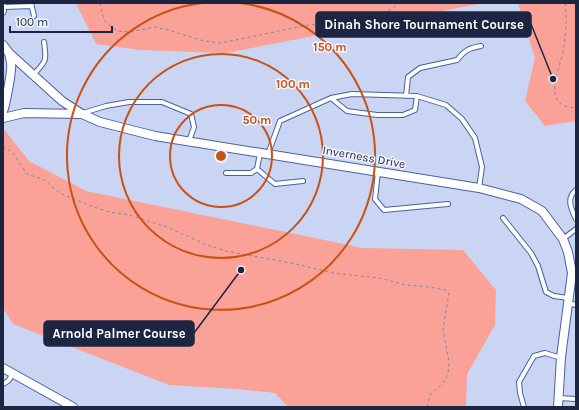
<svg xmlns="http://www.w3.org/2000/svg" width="579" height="410" viewBox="0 0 579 410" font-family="Karla,sans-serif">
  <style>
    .green { fill: #fba298 }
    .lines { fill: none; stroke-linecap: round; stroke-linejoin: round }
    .lane-casing { stroke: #4961a0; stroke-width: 6 }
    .street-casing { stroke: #4961a0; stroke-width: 10 }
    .path { stroke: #7d88a5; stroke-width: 1; stroke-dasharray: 3 3; stroke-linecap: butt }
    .lane { stroke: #fff; stroke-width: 4 }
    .street { stroke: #fff; stroke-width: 8 }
    .ring { fill: none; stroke: #c95114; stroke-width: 2 }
    .labels { text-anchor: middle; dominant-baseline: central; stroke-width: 3; stroke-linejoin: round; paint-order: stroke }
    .street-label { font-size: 12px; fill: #1c2642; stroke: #f3f6fe }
    .centre { fill: #c95114; stroke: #f3f6fe; stroke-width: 2 }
    .ring-label { font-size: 12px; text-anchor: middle; font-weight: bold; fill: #c95114; stroke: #f3f6fe; stroke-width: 3; stroke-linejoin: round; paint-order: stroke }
    .leader { fill: none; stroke: #1c2642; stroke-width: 1.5 }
    .callout-dot { fill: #1c2642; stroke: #f3f6fe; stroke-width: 1.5 }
    .callout { fill: #1c2642; stroke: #1c2642; stroke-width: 1.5 }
    .callout-label { font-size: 13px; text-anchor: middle; font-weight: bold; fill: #fff }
  </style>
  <rect width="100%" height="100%" fill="#c9d5f2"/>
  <path class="green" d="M76,3H484L226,53L140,50L96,44Z
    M518,3H576V121L545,126L525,101L535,58Z
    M3,128L29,161L86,191L363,248L463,250L496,290L495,325L467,374L466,407H288L275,393L238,389L169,385L13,324L3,308Z"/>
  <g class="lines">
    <defs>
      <path id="lane" d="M31,3L34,16
        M4,7L31,6
        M3,13L4,11L3,3
        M33,75C46,61 47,62 44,42
        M406,96L408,77L420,68L457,60C465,50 469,48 481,46
        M331,98L347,111L377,115H403L415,110L417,96
        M83,113L106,106L129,102H162L191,114L194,127L189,141
        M260,153L257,169L275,184L303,181
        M268,154L280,121L331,98L352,94L417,96L446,105L462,119L475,138L482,167L479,188
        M378,172L375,199L384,210L448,204
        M226,173H251L257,169
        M576,190C566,198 571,209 576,219
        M503,218L531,253L538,266L546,292L554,296L568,298
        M563,239L576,229
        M568,303L576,305
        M3,384L8,381L13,374
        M559,398L576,399
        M524,407L520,393L519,382L534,356L545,353L561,358"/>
      <path id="street" d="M3,45L9,53L62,101L82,114L100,122L155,136L479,188L521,199L542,211L563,239L568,252L572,273L561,357L558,407
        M3,111C5,108 11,75 11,69C12,64 10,58 9,53
        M3,118L24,113L82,114
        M3,368L73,407"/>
    </defs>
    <use href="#lane" class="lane-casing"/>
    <use href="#street" class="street-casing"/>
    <path class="path" d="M100,3L102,13L105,21L117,31L130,32L155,27L168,30L204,41L221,43L308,25L360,19L381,15L393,8L400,3
      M565,3C567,17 566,32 564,46C562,66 538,107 576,108
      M3,146L13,153L27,174L45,180L57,191L62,194L91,206L109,212L129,215L167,227L207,245L226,251L296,264L333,273L379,278L406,285L429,287L446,290L449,294L443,329L449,362L448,374L444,382L430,395L427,407"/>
    <use href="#lane" class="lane"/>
    <use href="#street" class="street"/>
  </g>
  <g class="ring">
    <circle cx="221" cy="156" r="51"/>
    <circle cx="221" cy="156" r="102"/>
    <path d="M240 3A154 154 0 1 1 202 3"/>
  </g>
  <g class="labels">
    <g class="street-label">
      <text transform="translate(364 157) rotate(10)">Inverness Drive</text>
    </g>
  </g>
  <circle cx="221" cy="156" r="6" class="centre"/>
  <g class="ring-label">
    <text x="330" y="51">150 m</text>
    <text x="293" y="88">100 m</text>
    <text x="257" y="124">50 m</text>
  </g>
  <path class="leader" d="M553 79L531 24M241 270L194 333"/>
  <g class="callout-dot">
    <circle cx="553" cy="79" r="4"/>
    <circle cx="241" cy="270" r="4"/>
  </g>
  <g class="callout">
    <rect x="316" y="12" width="215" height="25" rx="4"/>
    <rect x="44" y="321" width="150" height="25" rx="4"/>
  </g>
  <g class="callout-label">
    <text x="424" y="29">Dinah Shore Tournament Course</text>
    <text x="119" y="338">Arnold Palmer Course</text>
  </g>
  <rect width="579" height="410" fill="none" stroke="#1c2642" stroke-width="8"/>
  <path d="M10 26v6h102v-6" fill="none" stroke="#1c2642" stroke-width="2"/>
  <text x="16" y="26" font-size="12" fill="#1c2642" stroke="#f3f6fe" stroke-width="3" paint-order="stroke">100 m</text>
</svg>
